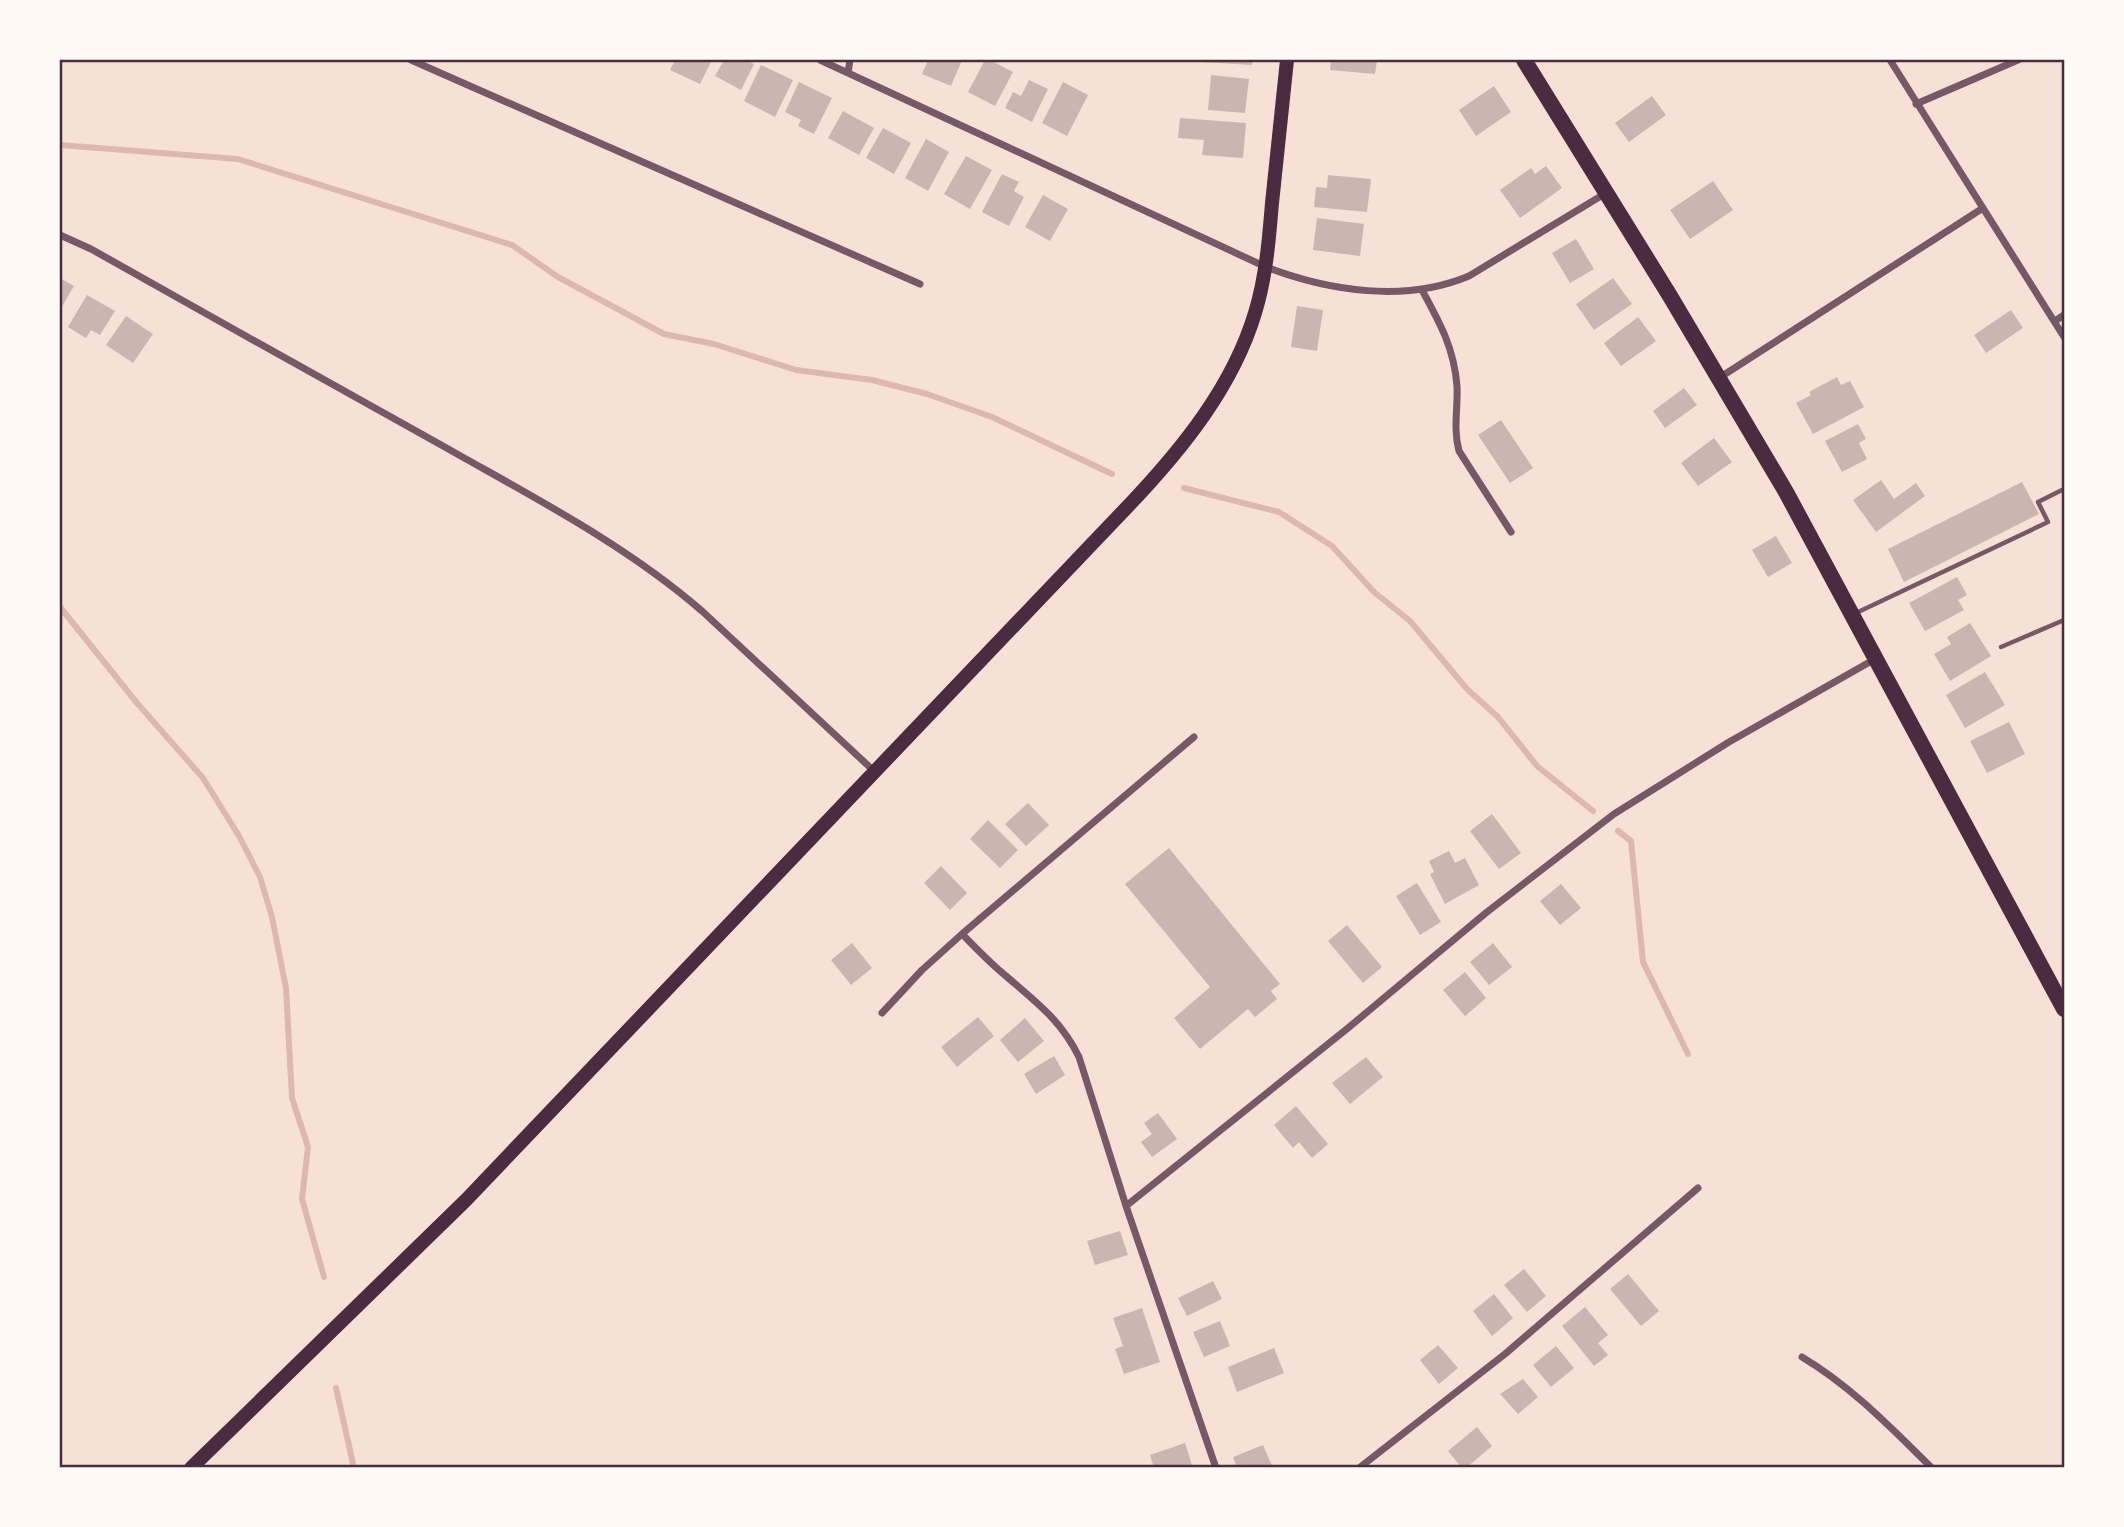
<svg xmlns="http://www.w3.org/2000/svg" width="2124" height="1527" viewBox="0 0 2124 1527" font-family="'Alegreya Sans',sans-serif">
  <style>
    .lines { fill: none; stroke-linecap: round; stroke-linejoin: round }
    .stream { stroke: #dcb8b0; stroke-width: 6 }
    .building { fill: #ccb4b1 }
    .service { stroke: #755966; stroke-width: 4.5 }
    .minor { stroke: #755966; stroke-width: 7 }
    .secondary { stroke: #4a2c40; stroke-width: 14 }
    .primary { stroke: #4a2c40; stroke-width: 16 }
    .neatline { fill: none; stroke: #4a2c40; stroke-width: 2.5 }
  </style>
  <rect width="100%" height="100%" fill="#f7e1d7"/>
  <g class="lines">
    <path class="stream" d="M60,145L238,159L512,245L558,277L664,334L714,344L796,370L872,380L927,394L992,417L1112,474
      M1184,488L1279,512L1332,546L1374,592L1410,621L1467,689L1498,717L1537,766L1593,811
      M60,607L137,703L203,778L239,836L260,877L272,917L286,988L292,1098L308,1147L302,1199L324,1277
      M1618,831L1631,841L1643,962L1688,1054
      M336,1388L354,1468"/>
  </g>
  <path class="building" d="M675,60H712L700,84L670,70Z
    M724,60H746L754,64L741,90L715,76Z
    M928,60H962L951,86L922,74Z
    M985,60H996L994,62L1013,72L995,106L968,92Z
    M1201,60H1253L1252,65L1201,62Z
    M1331,60H1377L1375,74L1330,70Z
    M761,65L793,80L775,117L744,101Z
    M1211,75L1249,79L1245,113L1208,110Z
    M1029,80L1048,89L1032,122L1005,108L1013,92L1021,96Z
    M799,82L832,98L814,134L798,126L801,120L785,112Z
    M1063,82L1088,95L1067,136L1042,123Z
    M1494,86L1511,112L1476,136L1459,110Z
    M1652,96L1666,115L1629,142L1615,123Z
    M843,111L874,128L859,155L828,138Z
    M1180,118L1246,123L1243,158L1202,155L1204,140L1178,138Z
    M883,128L911,143L894,174L866,158Z
    M926,139L949,152L928,191L905,178Z
    M966,156L992,170L970,209L944,194Z
    M1546,166L1562,188L1520,218L1500,190L1531,168L1535,174Z
    M1002,174L1019,182L1014,191L1024,197L1009,226L982,212Z
    M1328,175L1371,179L1367,212L1314,207L1316,187L1327,188Z
    M1713,181L1733,210L1690,239L1670,210Z
    M1043,195L1068,209L1050,241L1025,227Z
    M1317,218L1364,224L1360,256L1313,250Z
    M1576,239L1594,269L1570,283L1552,253Z
    M60,278L74,286L60,310Z
    M1613,278L1632,304L1594,330L1576,304Z
    M87,295L115,311L100,335L91,330L86,338L68,327Z
    M1297,306L1323,310L1317,351L1291,347Z
    M2011,310L2023,328L1986,353L1974,335Z
    M126,316L153,334L133,363L106,345Z
    M1638,317L1656,341L1621,366L1604,343Z
    M1837,377L1841,385L1850,381L1864,407L1813,434L1796,403L1811,395L1809,392Z
    M1684,388L1697,405L1665,428L1653,411Z
    M1501,420L1533,468L1510,483L1478,435Z
    M1858,424L1866,439L1859,443L1867,459L1842,472L1825,441Z
    M1714,438L1732,462L1698,486L1681,463Z
    M1881,480L1894,499L1916,483L1925,496L1876,532L1853,500Z
    M2022,482L2039,514L1904,582L1888,549Z
    M1776,536L1792,563L1768,577L1752,550Z
    M1957,577L1967,595L1958,600L1964,610L1925,631L1909,603Z
    M1970,623L1991,656L1950,681L1934,654L1951,644L1947,637Z
    M1985,672L2005,705L1965,728L1946,695Z
    M2009,722L2025,754L1987,773L1970,741Z
    M1028,803L1049,825L1026,846L1005,824Z
    M1492,814L1521,853L1499,869L1470,831Z
    M988,820L1018,850L1000,868L970,839Z
    M1169,848L1280,984L1271,991L1277,999L1255,1017L1248,1009L1200,1049L1174,1018L1210,987L1125,884Z
    M1449,851L1455,863L1465,858L1479,885L1445,904L1430,874L1434,872L1429,861Z
    M941,866L967,893L950,910L924,883Z
    M1417,883L1441,922L1420,935L1396,896Z
    M1561,884L1581,908L1560,925L1540,901Z
    M1347,925L1382,967L1363,983L1328,941Z
    M852,943L872,968L851,985L831,960Z
    M1493,943L1512,967L1489,985L1470,962Z
    M1465,972L1486,998L1465,1016L1443,990Z
    M978,1017L994,1036L957,1067L941,1047Z
    M1025,1018L1044,1041L1018,1062L1000,1040Z
    M1054,1056L1065,1075L1036,1094L1024,1074Z
    M1366,1057L1383,1077L1350,1104L1332,1083Z
    M1296,1106L1328,1144L1312,1158L1299,1142L1293,1148L1274,1125Z
    M1158,1113L1177,1139L1152,1157L1141,1142L1152,1134L1144,1123Z
    M1120,1231L1128,1255L1095,1265L1087,1241Z
    M1524,1269L1546,1296L1527,1312L1504,1285Z
    M1628,1274L1659,1311L1641,1326L1610,1289Z
    M1213,1281L1222,1299L1187,1316L1178,1298Z
    M1494,1294L1513,1318L1492,1336L1473,1311Z
    M1585,1307L1608,1335L1598,1343L1608,1355L1594,1366L1562,1326Z
    M1142,1308L1160,1362L1124,1374L1115,1349L1123,1346L1113,1318Z
    M1220,1321L1230,1346L1204,1357L1193,1332Z
    M1438,1345L1458,1368L1439,1384L1420,1360Z
    M1556,1346L1574,1368L1551,1387L1533,1365Z
    M1274,1348L1284,1373L1237,1392L1228,1367Z
    M1523,1379L1538,1397L1518,1414L1500,1394Z
    M1477,1427L1492,1446L1466,1468H1462L1448,1451Z
    M1185,1443L1192,1465L1185,1468H1154L1150,1455Z
    M1263,1445L1273,1468H1237L1233,1457Z"/>
  <g class="lines">
    <path class="service" d="M1856,613L2048,522L2038,502L2064,489
      M2001,647L2064,620"/>
    <path class="minor" d="M411,60L920,284
      M820,60L1266,267C1329,291 1405,303 1469,276L1606,193
      M1890,60L2064,337
      M848,73L850,60
      M1916,104L2018,60
      M60,235L91,249C208,315 326,381 443,446C531,496 625,544 702,611L875,772
      M1422,290C1440,323 1454,348 1457,386C1458,409 1453,429 1459,451L1511,532
      M2055,321L2064,315
      M1719,378L1983,208
      M962,934C976,948 990,963 1006,976C1036,1002 1061,1020 1079,1057L1126,1206L1216,1468
      M882,1013L922,970L962,934L1194,737
      M1126,1206L1348,1028L1487,912L1614,814L1729,742L1875,659
      M1802,1357C1852,1387 1890,1427 1932,1468
      M1359,1468L1505,1354L1698,1188"/>
    <path class="secondary" d="M191,1468L466,1200L1131,503C1183,448 1233,386 1255,313C1266,277 1269,240 1272,203C1277,155 1282,107 1287,60"/>
    <path class="primary" d="M1524,60L1670,296L1786,492L2064,1009"/>
  </g>
  <rect width="2124" height="1527" fill="none" stroke="#fffaf5" stroke-width="122"/>
  <rect x="61" y="61" width="2002" height="1405" class="neatline"/>
</svg>
